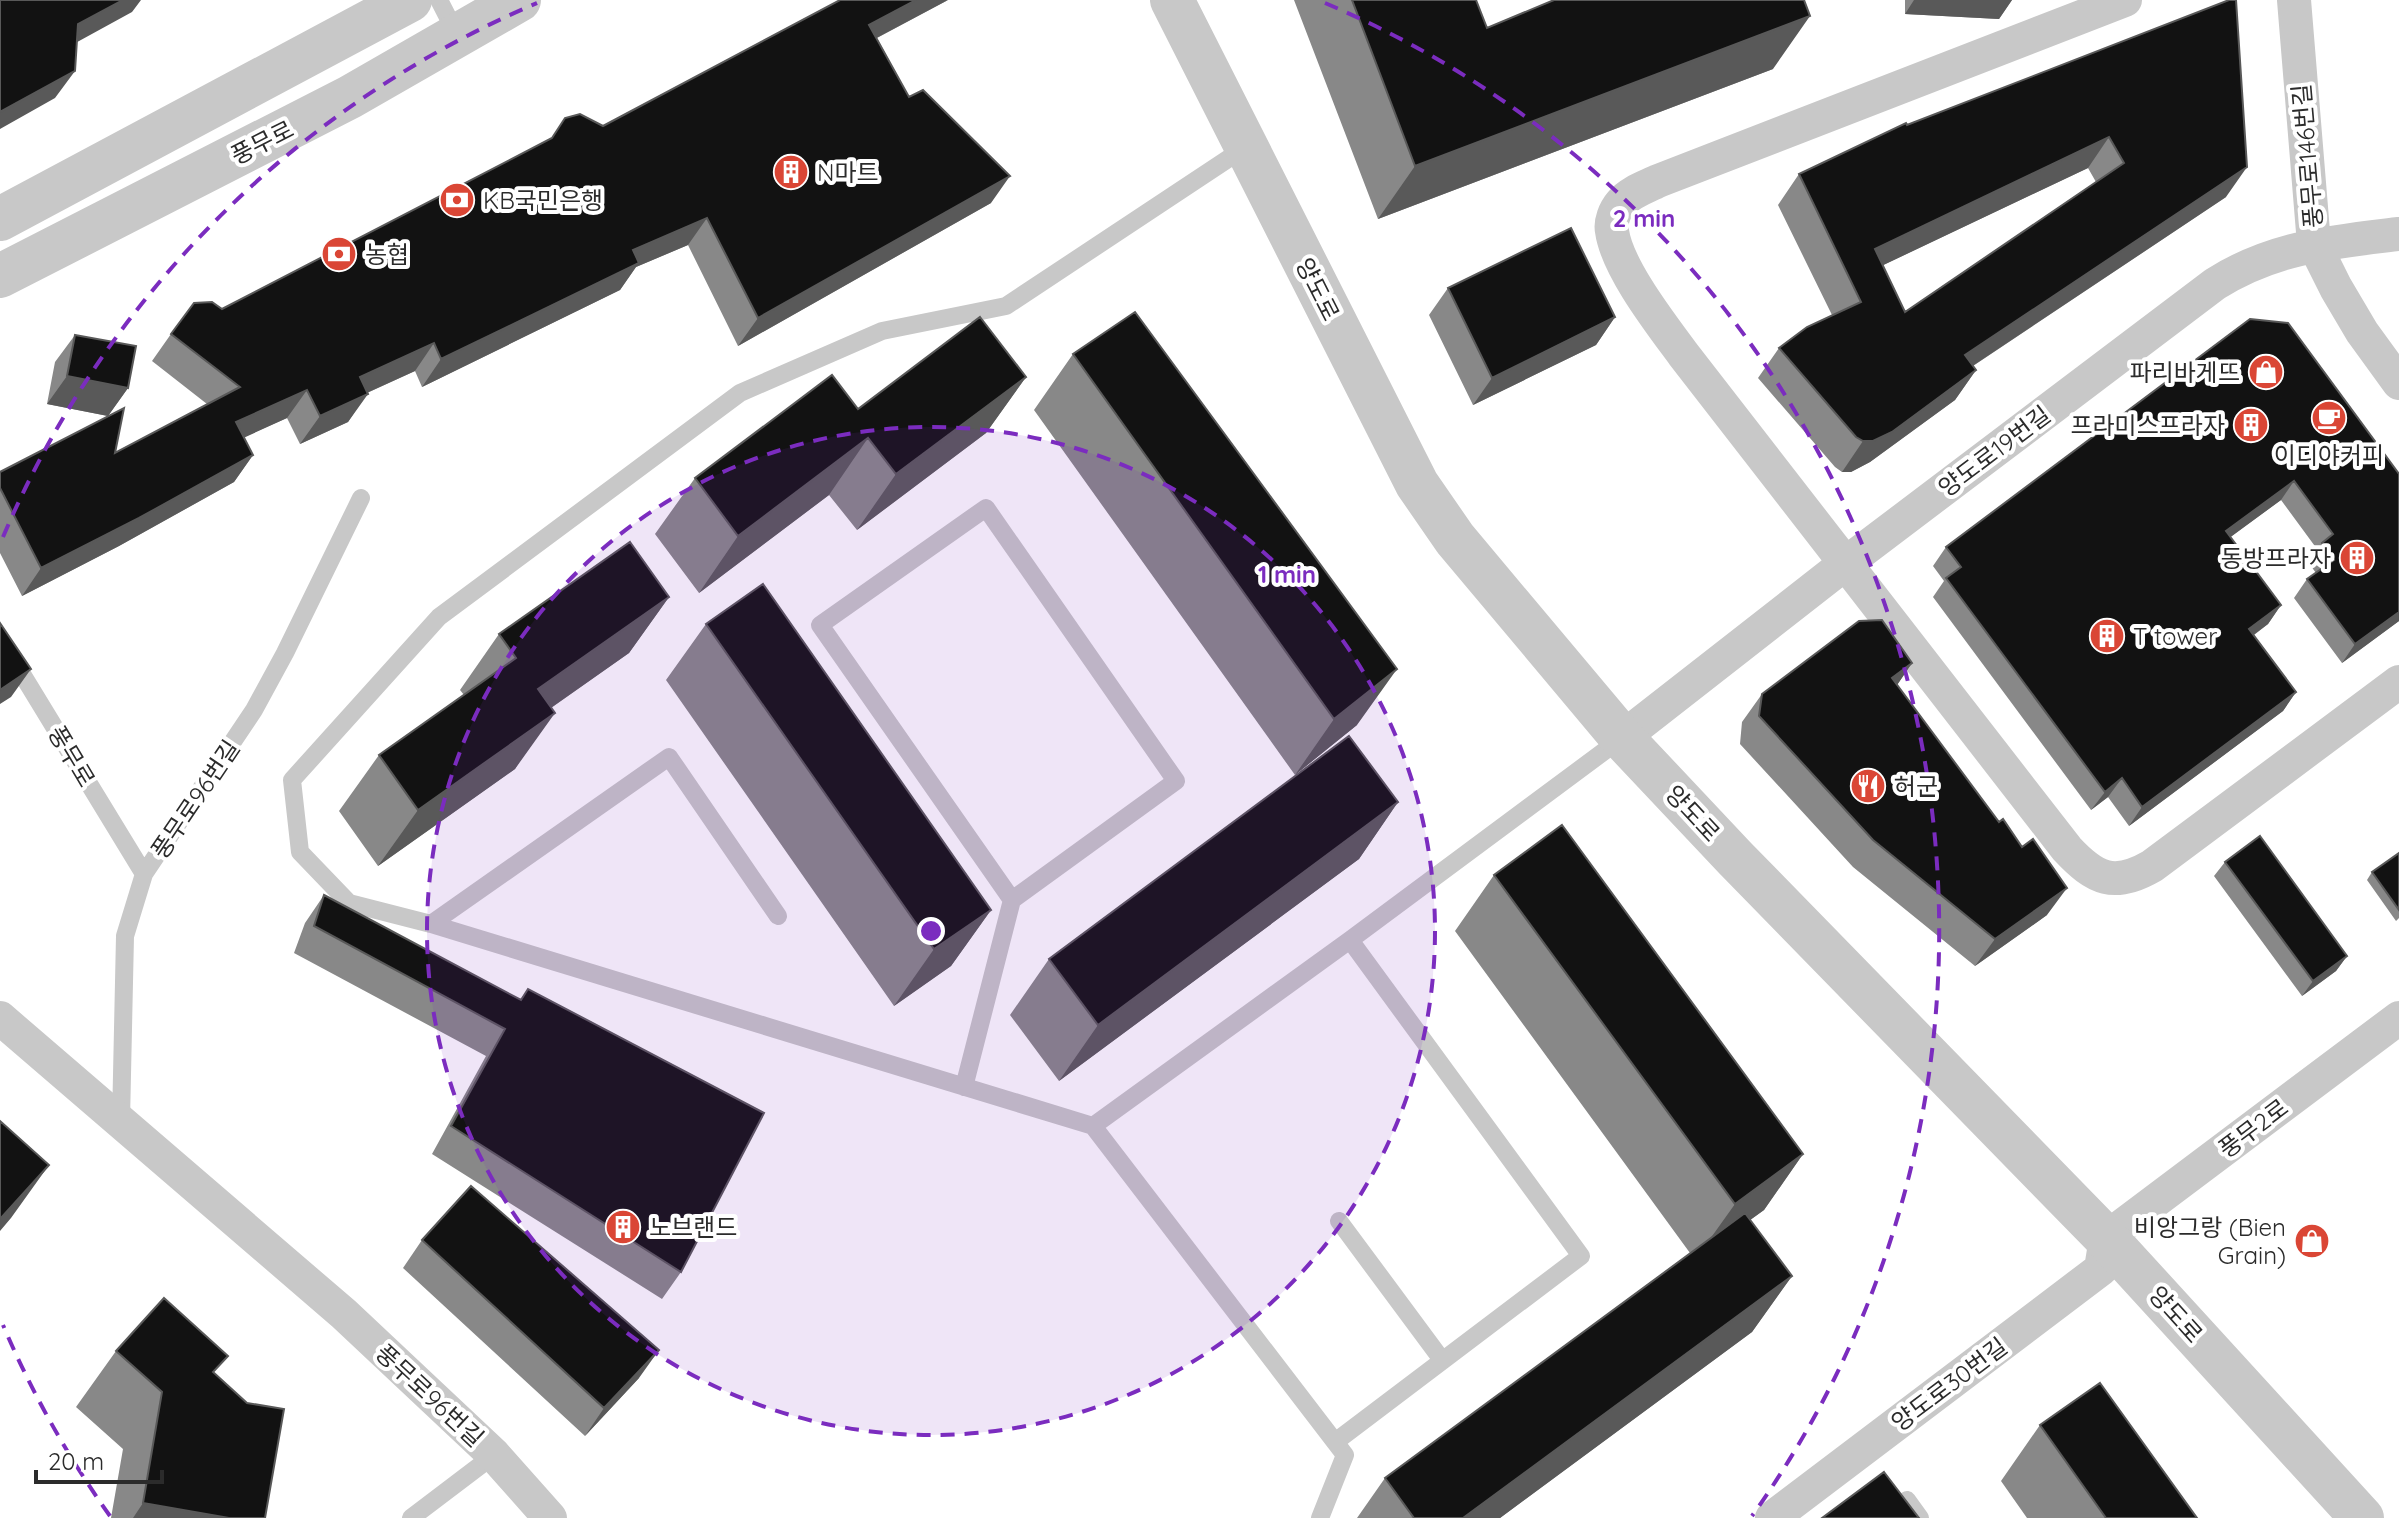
<svg xmlns="http://www.w3.org/2000/svg" width="2399" height="1518" viewBox="0 0 2399 1518" font-family="Quicksand,'Noto Sans KR',sans-serif">
  <style>
    .lines { fill: none; stroke-linecap: round; stroke-linejoin: round }
    .service { stroke: #c8c8c8; stroke-width: 18 }
    .minor { stroke: #c8c8c8; stroke-width: 34 }
    .tertiary { stroke: #c8c8c8; stroke-width: 44 }
    .wall { fill: #888; fill-rule: evenodd }
    .shaded-wall { fill: #595959 }
    .building { fill: #121212; stroke: #595959; stroke-width: 2; fill-rule: evenodd }
    .ring { fill: none; stroke: #7b2cbf; stroke-width: 4; stroke-dasharray: 14 10 }
    .labels { text-anchor: middle; dominant-baseline: central; stroke-width: 8; stroke-linejoin: round; paint-order: stroke }
    .street-label { font-size: 24px; fill: #2b2b2b; stroke: #fff }
    .poi-label { font-size: 24px; fill: #2b2b2b; stroke: #fff; text-anchor: start }
    .centre { fill: #7b2cbf; stroke: #fff; stroke-width: 4 }
    .ring-label { font-size: 24px; text-anchor: middle; font-weight: bold; fill: #7b2cbf; stroke: #fff; stroke-width: 8; stroke-linejoin: round; paint-order: stroke }
  </style>
  <rect width="100%" height="100%" fill="#fff"/>
  <g class="lines">
    <path class="service" d="M439,0L457,35
      M1246,147L1006,306L882,331L740,393L439,617L292,780L300,852L349,903L431,924L1093,1126L1345,1455L1320,1518
      M0,638L144,874
      M431,924L669,757L778,916
      M964,1087L1012,900L820,625L986,508L1176,781L1012,900
      M121,1121L125,936L144,874L254,710L285,653L361,498
      M1093,1126L1350,940L1622,738
      M1339,1221L1442,1360
      M1335,1442L1581,1256L1350,940
      M1907,1500L1920,1518
      M411,1518L494,1455"/>
    <path class="minor" d="M2125,0L1658,181C1646,187 1630,192 1621,203C1615,210 1610,222 1612,231C1617,268 1661,324 1683,354L2067,849C2095,879 2114,888 2152,866L2399,682
      M2294,0L2314,244L2336,288L2362,332L2399,383
      M1622,738L1846,563L2215,284C2273,247 2332,242 2399,234
      M0,1018L344,1314L494,1455L550,1518
      M1772,1518L2101,1269L2106,1238L2399,1018"/>
    <path class="tertiary" d="M1172,0L1417,484L1455,539L1622,738L1735,858L2106,1238L2362,1518
      M0,219L410,0
      M0,276L350,97L519,0"/>
  </g>
  <path class="wall" d="M948,0L877,38L909,97L991,203L738,346L688,245L636,267L620,290L422,387L415,371L367,393L348,422L300,444L287,418L244,437L253,455L234,482L119,546L22,596L0,553V488L108,416L47,404L55,362L75,335L128,388L108,416L115,453L207,404L152,361L171,334L603,126Z
    M1294,0H1476L1487,28L1773,69L1378,219Z
    M1905,0H2012L1999,19L1905,14Z
    M2229,0L2226,197L1973,366L1976,370L1955,400L1870,462L1851,472H1842L1835,467L1758,378L1779,348L1832,315L1778,205L1799,174L1907,125ZM2088,168L2096,182L1905,312L1883,265Z
    M1448,288L1615,317L1596,345L1473,405L1429,315Z
    M2250,319L2399,474V621L2342,663L2294,598L2307,579L2316,573L2308,562L2317,549L2281,500L2230,537L2281,605L2268,624L2254,635L2296,692L2283,711L2129,826L2108,797L2091,810L1933,597L1944,581L1933,566L1946,547Z
    M1073,354L1357,725L1295,775L1034,410Z
    M1026,377L986,433L857,530L829,495L699,593L655,534L695,478L858,409Z
    M669,597L629,653L551,708L515,769L378,866L339,811L379,755L464,695L460,690L499,634Z
    M706,624L991,910L951,966L894,1006L666,680Z
    M1912,663L1897,685L2047,915L1975,966L1853,867L1740,744L1742,722L1762,694Z
    M1398,802L1359,859L1059,1081L1010,1015L1049,959Z
    M2399,853V918L2396,921L2367,880L2372,872Z
    M2225,862L2347,956L2336,971L2302,996L2214,876Z
    M1494,875L1803,1154L1764,1210L1750,1220L1792,1276L1752,1332L1500,1518H1357L1385,1478L1690,1253L1455,931Z
    M324,895L520,1000L528,989L681,1272L662,1299L432,1154L486,1056L294,953L305,923Z
    M422,1240L639,1378L585,1436L403,1268Z
    M116,1351L215,1374L247,1403L265,1518H111L123,1449L76,1407Z
    M2040,1425L2197,1518H2027L2001,1481Z"/>
  <path class="shaded-wall" d="M123,0H141L132,12L59,52L78,24Z
    M916,0H948L850,52L869,25Z
    M1914,0H2012L1999,19L1905,14Z
    M1810,16L1773,69L1378,219L1415,166Z
    M75,71L55,98L0,129V112Z
    M2109,137L2088,168L1854,279L1875,249Z
    M2247,167L2226,197L1944,385L1965,355Z
    M1010,176L991,203L738,346L758,318Z
    M707,218L688,245L636,267L620,290L422,387L441,359L633,250Z
    M1615,317L1596,345L1473,405L1492,378Z
    M434,343L415,371L340,405L360,377Z
    M1976,370L1955,400L1870,462L1851,472H1842L1863,441Z
    M67,376L128,388L108,416L47,404Z
    M1026,377L986,433L857,530L896,474Z
    M307,390L287,418L217,450L236,422Z
    M368,394L348,422L300,444L320,416Z
    M868,438L829,495L699,593L738,536Z
    M253,455L234,482L119,546L22,596L41,568Z
    M2294,481L2281,500L2213,550L2226,531Z
    M669,597L629,653L498,745L538,689Z
    M2281,605L2268,624L2236,648L2249,629Z
    M2399,612V621L2342,663L2355,644Z
    M1912,663L1893,691L1892,678Z
    M31,669L11,697L0,704V690Z
    M1397,669L1357,725L1295,775L1334,719Z
    M2296,692L2283,711L2129,826L2142,807Z
    M555,713L515,769L378,866L418,810Z
    M2122,778L2108,797L2091,810L2105,792Z
    M1398,802L1359,859L1059,1081L1098,1025Z
    M2067,888L2047,915L1975,966L1995,939Z
    M991,910L951,966L894,1006L934,949Z
    M2347,956L2336,971L2302,996L2313,981Z
    M1803,1154L1764,1210L1695,1260L1735,1204Z
    M49,1165L11,1218L0,1231V1219Z
    M1792,1276L1752,1332L1500,1518H1463Z
    M659,1350L639,1378L585,1436L604,1408Z
    M143,1503L229,1518H133Z"/>
  <path class="building" d="M0,0H123L78,24L75,71L0,112Z
    M840,0H916L869,25L909,97L923,90L1010,176L758,318L707,218L633,250L639,263L441,359L434,343L360,377L368,394L320,416L307,390L236,422L253,455L139,518L41,568L0,488V472L124,408L115,453L240,387L171,334L194,303L212,302L222,309L552,138L565,118L580,114L603,126Z
    M1352,0H1476L1487,28L1554,0H1804L1810,16L1415,166Z
    M2229,0H2236L2247,167L1965,355L1976,370L1892,432L1873,441H1863L1856,437L1779,348L1807,327L1861,302L1799,174L1906,123L1907,125ZM2109,137L2124,163L1905,312L1875,249Z
    M1571,228L1615,317L1492,378L1448,288Z
    M1135,312L1397,669L1334,719L1073,354Z
    M980,317L1026,377L896,474L868,438L738,536L695,478L832,375L858,409Z
    M2250,319L2288,323L2399,474V612L2355,644L2307,579L2334,560L2322,543L2333,534L2294,481L2226,531L2281,605L2249,629L2296,692L2142,807L2122,778L2105,792L1946,578L1961,567L1946,547Z
    M75,335L136,346L128,388L67,376Z
    M630,542L669,597L538,689L555,713L418,810L379,755L516,658L499,634Z
    M763,584L991,910L934,949L706,624Z
    M1882,620L1912,663L1892,678L1999,822L2003,819L2022,847L2033,839L2067,888L1995,939L1873,840L1759,716L1762,694L1859,621Z
    M0,623L31,669L0,690Z
    M1349,736L1398,802L1098,1025L1049,959Z
    M1562,825L1803,1154L1735,1204L1494,875Z
    M2260,836L2347,956L2313,981L2225,862Z
    M2399,853V910L2372,872Z
    M324,895L521,1000L528,989L764,1113L681,1272L451,1126L505,1029L314,926Z
    M0,1121L49,1165L0,1219Z
    M471,1186L659,1350L604,1408L422,1240Z
    M1745,1213L1792,1276L1463,1518H1414L1385,1478Z
    M164,1298L228,1356L213,1372L247,1403L284,1409L265,1518H229L143,1503L162,1392L116,1351Z
    M2100,1383L2197,1518H2106L2040,1425Z
    M1884,1472L1919,1518H1822Z"/>
  <circle cx="931" cy="931" r="504" fill="#7b2cbf" fill-opacity=".12"/>
  <g class="ring">
    <circle cx="931" cy="931" r="504"/>
    <path d="M110 1516A1008 1008 0 0 1 3 1325M3 537A1008 1008 0 0 1 537 3M1325 3A1008 1008 0 0 1 1752 1516"/>
  </g>
  <defs>
    <symbol id="building-disc" viewBox="-11 -11 22 22"><circle r="9.5" fill="#da4635" stroke="#fff"/><path d="M-4-6H4V6H1V3H-1V6H-4ZM-2.5-4.3h1.7v1.8h-1.7ZM.8-4.3h1.7v1.8H.8ZM-2.5-1h1.7V.8h-1.7ZM.8-1h1.7V.8H.8Z" fill="#fff"/></symbol>
    <symbol id="bank-disc" viewBox="-11 -11 22 22"><circle r="9.5" fill="#da4635" stroke="#fff"/><path d="M-6-4H6V4H-6ZM0-2.3a2.3 2.3 0 1 0 0 4.6a2.3 2.3 0 1 0 0-4.6Z" fill="#fff"/></symbol>
    <symbol id="shop-disc" viewBox="-11 -11 22 22"><circle r="9.5" fill="#da4635" stroke="#fff"/><path d="M-5-2.5h2.3a2.7 3.5 0 0 1 5.4 0H5L5.5 6h-11ZM-1.5-2.5h3a1.5 2.3 0 0 0-3 0Z" fill="#fff"/></symbol>
    <symbol id="cafe-disc" viewBox="-11 -11 22 22"><circle r="9.5" fill="#da4635" stroke="#fff"/><path d="M-5.5-4.5H6V0H3Q3 3.5 0 3.5H-2.5Q-5.5 3.5-5.5 0ZM3-3.2v2h1.7v-2ZM-6 4.5H4V6H-6Z" fill="#fff"/></symbol>
    <symbol id="restaurant-disc" viewBox="-11 -11 22 22"><circle r="9.5" fill="#da4635" stroke="#fff"/><path d="M-5-6h1v4h1v-4h1v4h1v-4h1v5L-1.5 .5V6h-2V.5L-5-1ZM5-6V6H3V1.5H1.5Q1.5-4 5-6Z" fill="#fff"/></symbol>
  </defs>
  <g fill-rule="evenodd">
    <use href="#building-disc" x="771" y="152" width="40" height="40"/>
    <use href="#bank-disc" x="437" y="180" width="40" height="40"/>
    <use href="#bank-disc" x="319" y="234" width="40" height="40"/>
    <use href="#shop-disc" x="2246" y="352" width="40" height="40"/>
    <use href="#cafe-disc" x="2309" y="398" width="40" height="40"/>
    <use href="#building-disc" x="2231" y="405" width="40" height="40"/>
    <use href="#building-disc" x="2337" y="538" width="40" height="40"/>
    <use href="#building-disc" x="2087" y="616" width="40" height="40"/>
    <use href="#restaurant-disc" x="1848" y="766" width="40" height="40"/>
    <use href="#building-disc" x="603" y="1207" width="40" height="40"/>
    <use href="#shop-disc" x="2292" y="1221" width="40" height="40"/>
  </g>
  <g class="labels">
    <g class="street-label">
      <text transform="translate(262 142) rotate(-27)">풍무로</text>
      <text transform="translate(2307 156) rotate(-95)">풍무로146번길</text>
      <text transform="translate(1318 289) rotate(63)">양도로</text>
      <text transform="translate(1994 451) rotate(-37)">양도로19번길</text>
      <text transform="translate(72 756) rotate(59)">풍무로</text>
      <text transform="translate(195 799) rotate(-56)">풍무로96번길</text>
      <text transform="translate(1693 813) rotate(47)">양도로</text>
      <text transform="translate(2253 1128) rotate(-37)">풍무2로</text>
      <text transform="translate(2176 1314) rotate(48)">양도로</text>
      <text transform="translate(1949 1384) rotate(-37)">양도로30번길</text>
      <text transform="translate(430 1395) rotate(43)">풍무로96번길</text>
    </g>
    <g class="poi-label">
      <text x="817" y="172">N마트</text>
      <text x="483" y="200">KB국민은행</text>
      <text x="365" y="254">농협</text>
      <text x="2240" y="372" text-anchor="end">파리바게뜨</text>
      <text x="2225" y="425" text-anchor="end">프라미스프라자</text>
      <text x="2329" y="455" text-anchor="middle">이디야커피</text>
      <text x="2331" y="558" text-anchor="end">동방프라자</text>
      <text x="2133" y="636">T tower</text>
      <text x="1894" y="786">허군</text>
      <text x="649" y="1227">노브랜드</text>
      <text x="2286" y="1227" text-anchor="end">비앙그랑 (Bien<tspan x="2286" dy="28">Grain)</tspan></text>
    </g>
  </g>
  <circle cx="931" cy="931" r="12" class="centre"/>
  <g class="ring-label">
    <text x="1644" y="227">2 min</text>
    <text x="1287" y="583">1 min</text>
  </g>
  <path d="M36 1470v12h126v-12" fill="none" stroke="#2b2b2b" stroke-width="4"/>
  <text x="48" y="1470" font-size="24" fill="#2b2b2b" stroke="#ffffff" stroke-width="6" paint-order="stroke">20 m</text>
</svg>
